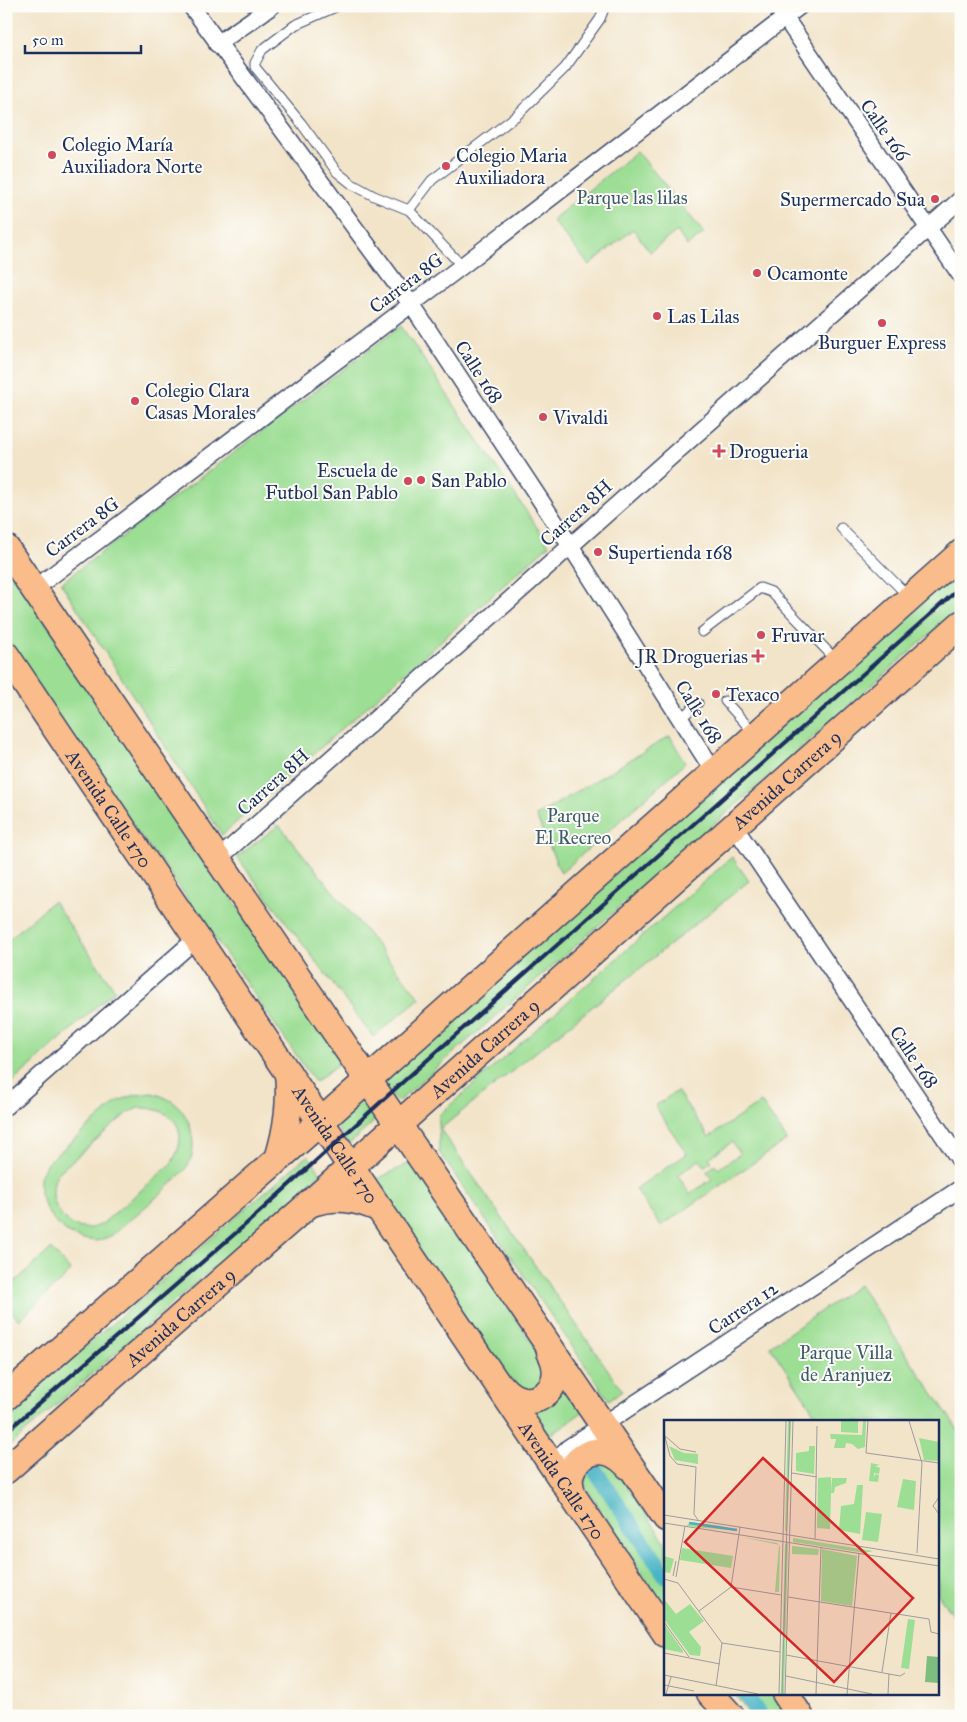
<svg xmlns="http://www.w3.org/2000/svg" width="967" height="1722" viewBox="0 0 967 1722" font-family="'IM FELL Great Primer',serif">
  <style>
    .green { fill: #9cde94; stroke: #5c8679; fill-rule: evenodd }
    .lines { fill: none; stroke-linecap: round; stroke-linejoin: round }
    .canal { stroke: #48b4c6; stroke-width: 16 }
    .service-casing { stroke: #3b4a6e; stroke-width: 11 }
    .minor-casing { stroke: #3b4a6e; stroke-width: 19 }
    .primary-casing { stroke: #3b4a6e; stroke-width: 29 }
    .service { stroke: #fff; stroke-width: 9 }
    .minor { stroke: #fff; stroke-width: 16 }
    .primary { stroke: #f9bc8a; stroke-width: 26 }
    .rail { stroke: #1b2f5e; stroke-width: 4 }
    .poi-dot { fill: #d1495b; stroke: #fdfcf7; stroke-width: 2 }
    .labels { text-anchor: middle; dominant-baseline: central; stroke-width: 4; stroke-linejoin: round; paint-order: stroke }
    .street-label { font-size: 19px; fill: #1b2f5e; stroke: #fdfcf7 }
    .poi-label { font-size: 19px; fill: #1b2f5e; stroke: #fdfcf7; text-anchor: start }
    .park-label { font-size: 19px; fill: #3b5b6c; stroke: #fdfcf7 }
    .inset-river { fill: none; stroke: #48b4c6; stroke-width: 2.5 }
    .inset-road { fill: none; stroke: #9c9c9e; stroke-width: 1 }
    .view { fill: #d62828; fill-opacity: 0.15; stroke: #d62828; stroke-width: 2.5 }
    .inset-edge { fill: none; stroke: #1b2f5e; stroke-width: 2.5 }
  </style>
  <rect width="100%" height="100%" fill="#fdfcf7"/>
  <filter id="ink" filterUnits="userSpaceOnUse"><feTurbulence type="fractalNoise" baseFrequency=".02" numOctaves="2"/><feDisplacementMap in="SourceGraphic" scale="10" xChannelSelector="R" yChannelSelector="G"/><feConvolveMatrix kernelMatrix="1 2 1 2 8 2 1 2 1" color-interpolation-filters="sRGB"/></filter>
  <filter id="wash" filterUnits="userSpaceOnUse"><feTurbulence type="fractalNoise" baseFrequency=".0096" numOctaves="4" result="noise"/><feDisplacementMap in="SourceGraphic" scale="20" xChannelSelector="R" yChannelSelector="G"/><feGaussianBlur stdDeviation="1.12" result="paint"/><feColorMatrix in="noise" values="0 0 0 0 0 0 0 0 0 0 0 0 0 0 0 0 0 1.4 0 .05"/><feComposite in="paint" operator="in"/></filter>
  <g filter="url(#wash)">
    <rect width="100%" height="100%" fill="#f2e4c9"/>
    <path class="green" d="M637,151L704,233L687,246L677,231L650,252L633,229L589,265L552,220Z
      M401,326L549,545L222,835L61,583Z
      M6,564L342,1061L315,1082L169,872L131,824L6,638Z
      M961,565V607L400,1100L396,1101L382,1082Z
      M670,736L685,763L561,873L536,816Z
      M279,825L420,998L373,1037L237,857Z
      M732,857L749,881L440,1129L622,1390L609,1400L439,1152V1115Z
      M53,901L115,990L6,1088V942Z
      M677,1091L709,1137L761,1102L787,1140L661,1226L635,1189L687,1154L655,1106ZM732,1142L740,1154L718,1169L715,1165L707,1171L712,1179L690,1194L678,1175L699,1160L705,1166L712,1161L709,1158Z
      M152,1093C172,1099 180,1104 189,1123C193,1133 195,1151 190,1161C184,1178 127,1221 111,1236L97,1241L82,1239L68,1233L55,1222L46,1209L40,1194V1177L47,1163L118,1101L135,1095ZM138,1108C176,1107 192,1133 170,1165L102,1224C96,1227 89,1229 83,1228C58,1225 45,1194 58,1173L126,1114Z
      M362,1101H367L378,1118L349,1144L335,1125Z
      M308,1155L321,1173L6,1449V1415Z
      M412,1162L550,1370L529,1395L500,1369L371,1182Z
      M51,1249L71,1271L19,1320L6,1306V1290Z
      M859,1285L961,1434V1627L938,1594V1421H820L770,1346Z
      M565,1383L584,1411L543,1440L530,1411Z
      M588,1460L614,1468L666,1543V1604L656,1594L585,1486L583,1472Z
      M734,1693H772L790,1716H750Z"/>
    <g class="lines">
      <path class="canal" d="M592,1466L666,1576
        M745,1693L760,1716"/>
    </g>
  </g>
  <g filter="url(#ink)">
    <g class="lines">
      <defs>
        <path id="service" d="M338,6L295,25L262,50L255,63V67L301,123L337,172L352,184L374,196L409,210L462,266
          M409,210L432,180L516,116L565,68L600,19L605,6
          M841,528L908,596
          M702,632L760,588L771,592L836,660
          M725,701L754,733
          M679,720L698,703"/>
        <path id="minor" d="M191,6L411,304L570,545L714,772
          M777,6L961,276
          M217,44L272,6
          M34,589L462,266L800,6
          M734,826L961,1162
          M218,859L961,199
          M6,1106L197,938
          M554,1468L559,1457L568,1448L961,1188"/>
        <g id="primary">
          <path d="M6,548L666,1518"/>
          <path id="s1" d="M6,655L666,1634"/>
          <path d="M278,1159C287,1130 291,1103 288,1073"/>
          <path d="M309,1204C335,1195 356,1198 380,1209"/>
          <path d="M501,1386C528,1419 571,1389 550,1352"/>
          <path d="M6,1397L309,1132L961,553"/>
          <path id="s2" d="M6,1470L309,1204L961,624"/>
          <path d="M573,1496C571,1490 569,1484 570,1477C573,1457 595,1446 613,1454C619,1457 624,1461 628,1466"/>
          <path d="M710,1693L731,1716"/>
          <path d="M785,1693L800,1716"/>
        </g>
      </defs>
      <use href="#service" class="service-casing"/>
      <use href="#minor" class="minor-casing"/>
      <use href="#primary" class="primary-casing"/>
      <use href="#service" class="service"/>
      <use href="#minor" class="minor"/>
      <use href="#primary" class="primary"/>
      <path class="rail" d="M6,1432L245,1225L415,1071L961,587"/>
    </g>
  </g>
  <g class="poi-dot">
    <circle cx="52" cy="155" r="5"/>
    <circle cx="446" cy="166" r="5"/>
    <circle cx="935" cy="199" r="5"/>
    <circle cx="757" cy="273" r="5"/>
    <circle cx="657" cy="316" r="5"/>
    <circle cx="882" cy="323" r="5"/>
    <circle cx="135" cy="401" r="5"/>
    <circle cx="543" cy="417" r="5"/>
    <path d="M716.5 443.5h5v5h5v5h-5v5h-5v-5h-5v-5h5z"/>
    <circle cx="421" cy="480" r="5"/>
    <circle cx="408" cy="481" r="5"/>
    <circle cx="598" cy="552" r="5"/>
    <circle cx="761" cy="635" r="5"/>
    <path d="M755.5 648.5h5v5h5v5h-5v5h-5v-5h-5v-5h5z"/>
    <circle cx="716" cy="694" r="5"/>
  </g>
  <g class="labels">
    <g class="street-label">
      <text transform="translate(885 130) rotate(55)">Calle 166</text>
      <text transform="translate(406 283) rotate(-37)">Carrera 8G</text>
      <text transform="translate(479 372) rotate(57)">Calle 168</text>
      <text transform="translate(576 513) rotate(-42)">Carrera 8H</text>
      <text transform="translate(82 527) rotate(-37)">Carrera 8G</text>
      <text transform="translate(699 712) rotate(58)">Calle 168</text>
      <text stroke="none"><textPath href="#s2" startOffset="1042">Avenida Carrera 9</textPath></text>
      <text transform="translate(273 782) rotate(-42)">Carrera 8H</text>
      <text stroke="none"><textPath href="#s1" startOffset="185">Avenida Calle 170</textPath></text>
      <text stroke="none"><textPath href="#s2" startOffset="638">Avenida Carrera 9</textPath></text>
      <text transform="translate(914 1057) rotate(56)">Calle 168</text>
      <text stroke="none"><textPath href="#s1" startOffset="590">Avenida Calle 170</textPath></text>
      <text transform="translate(743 1308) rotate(-34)">Carrera 12</text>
      <text stroke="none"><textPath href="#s2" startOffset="232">Avenida Carrera 9</textPath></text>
      <text stroke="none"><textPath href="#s1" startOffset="995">Avenida Calle 170</textPath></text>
    </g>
    <g class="poi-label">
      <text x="62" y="144">Colegio María<tspan x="62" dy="22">Auxiliadora Norte</tspan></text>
      <text x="456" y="155">Colegio Maria<tspan x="456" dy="22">Auxiliadora</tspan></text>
      <text x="925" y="199" text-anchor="end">Supermercado Sua</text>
      <text x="767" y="273">Ocamonte</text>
      <text x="667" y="316">Las Lilas</text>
      <text x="882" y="342" text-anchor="middle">Burguer Express</text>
      <text x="145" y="390">Colegio Clara<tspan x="145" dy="22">Casas Morales</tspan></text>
      <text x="553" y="417">Vivaldi</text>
      <text x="729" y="451">Drogueria</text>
      <text x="398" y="470" text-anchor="end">Escuela de<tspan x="398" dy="22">Futbol San Pablo</tspan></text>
      <text x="431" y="480">San Pablo</text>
      <text x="608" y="552">Supertienda 168</text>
      <text x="771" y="635">Fruvar</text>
      <text x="748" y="656" text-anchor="end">JR Droguerias</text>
      <text x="726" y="694">Texaco</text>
    </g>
    <g class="park-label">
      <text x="632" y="197">Parque las lilas</text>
      <text x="573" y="815">Parque<tspan x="573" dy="22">El Recreo</tspan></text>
      <text x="846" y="1352">Parque Villa<tspan x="846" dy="22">de Aranjuez</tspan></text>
    </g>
  </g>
  <g transform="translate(664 1420)">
    <rect width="275" height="275" fill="#f2e4c9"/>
    <path d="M124,1H127L123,111H121ZM177,1H194V13L177,12ZM199,1H202L201,27L194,29L188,24L182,23L181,28H170L172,19H167L166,14L198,15ZM255,18L275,22V41L260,40ZM5,26L20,33L34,34V44L11,40ZM145,26H151L150,54L132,51V33L145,31ZM207,43L216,45L211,46L216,48L215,54L210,53V58L211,54L215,55L214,62L205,61ZM167,57V72L168,58H183L182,63L171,67L170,73H167L166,109L153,108L154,58ZM239,59L252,61L250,90L233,87ZM193,65H199L196,114L175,110L177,86L190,84ZM202,92L218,94L214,122L198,120ZM27,102L57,106L74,111L22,106ZM78,117L113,123L116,126L115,172H111L115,125ZM129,118L209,131L201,133L129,122ZM124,123L120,274H117L121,124ZM128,126L155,129L154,135L128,134ZM18,128L69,136L67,148L16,140ZM158,129L193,136L188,186L157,181ZM0,136L10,139L6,153L0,152ZM0,179L12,194L26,184L40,201L25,212L37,227L36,236L26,235L4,205L0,198ZM244,199L251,200L245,249L237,248ZM0,204L19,231V233L0,229Z" fill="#9cde94"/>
    <path d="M263,236L275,237V263L261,262Z" fill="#7dbd7e"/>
    <path class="inset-river" d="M25,103L73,110"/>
    <path class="inset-road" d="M204,1L202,33L275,43M245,1L258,43L253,133M0,15L16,29L32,32M1,17L6,36L13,44L32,47L30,94L34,100M128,53L153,57M275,77L269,86L275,94M0,95L275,139M275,98V119M0,103L275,146M151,119L153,6M9,156L12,141M12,157L21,106M0,159L14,163L58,223M67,167L76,107M67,167L117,175M124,177L265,199L267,212L275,214M35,191L67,167M0,202L25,237M58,223L116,232M0,233L56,244M122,235L236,256L241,253M218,252L227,193M0,255L94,274M122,256L208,274M0,265L30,271M52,266L58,223M2,274L7,257M115,274L122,1M118,274L126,1M121,274L129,1M152,274L157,128M183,274L195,133M224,274L225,254"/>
    <path class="view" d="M99,38L249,178L170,262L21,122Z"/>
    <rect width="275" height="275" class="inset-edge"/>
  </g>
  <rect width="967" height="1722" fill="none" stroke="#fdfcf7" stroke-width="25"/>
  <path d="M25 45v8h116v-8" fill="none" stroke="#1b2f5e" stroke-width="2.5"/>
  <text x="32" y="45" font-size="15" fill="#1b2f5e" stroke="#fdfcf7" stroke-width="4" paint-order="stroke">50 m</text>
</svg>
